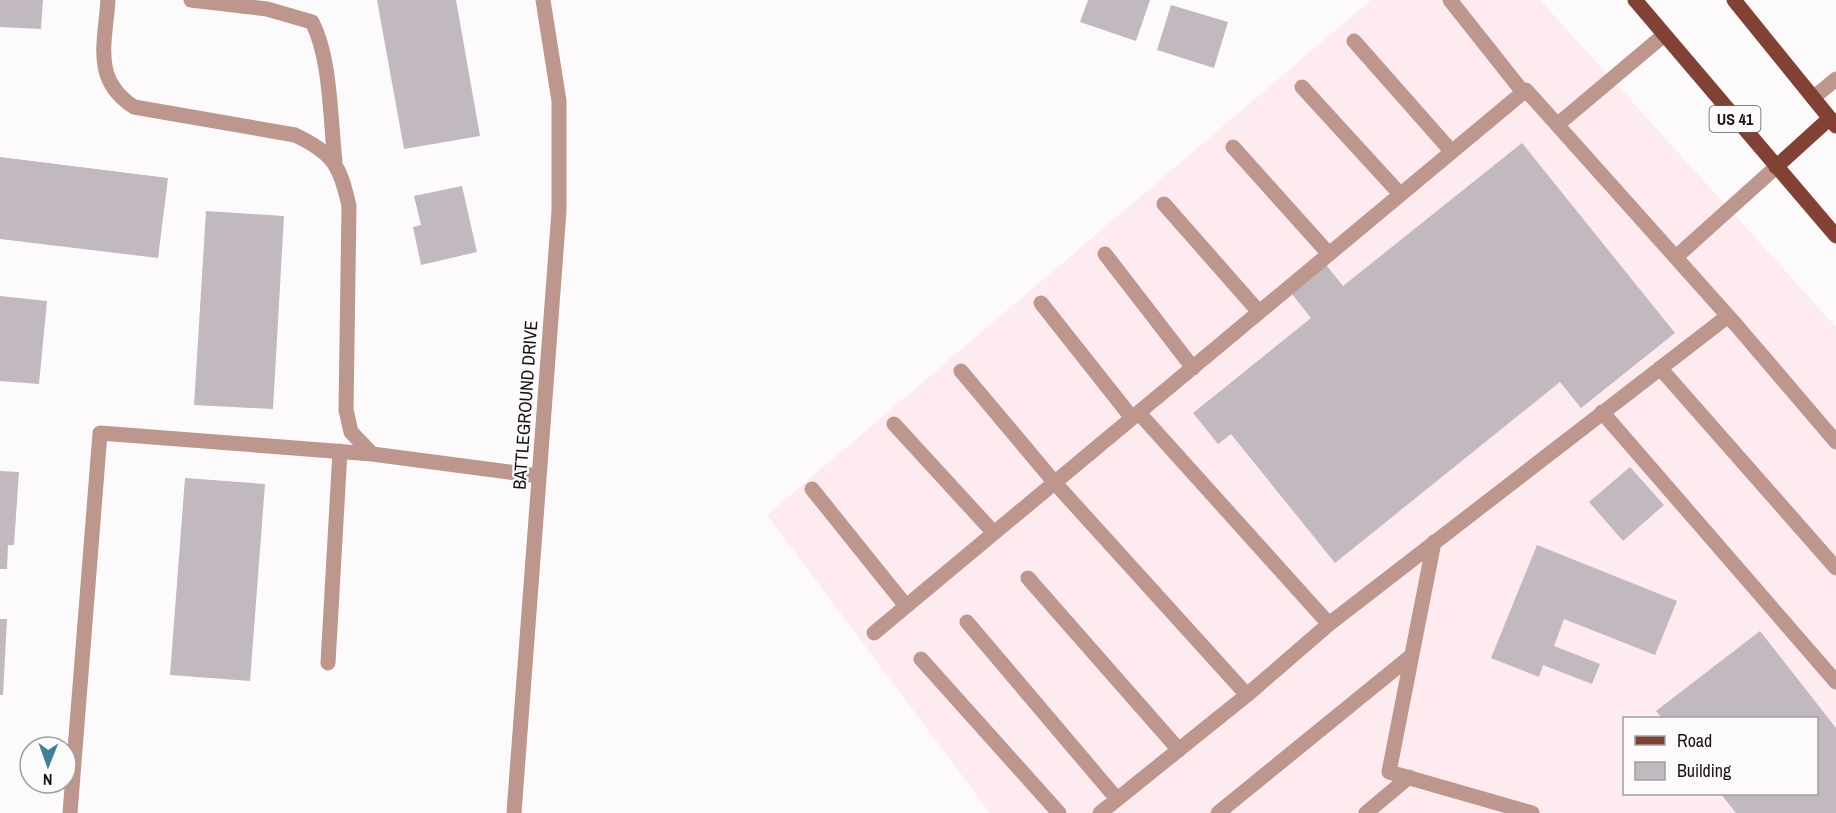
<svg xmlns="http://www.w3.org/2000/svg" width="1836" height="813" viewBox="0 0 1836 813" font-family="'Archivo Narrow',sans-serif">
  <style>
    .built { fill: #fdebef; fill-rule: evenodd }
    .building { fill: #c2b8bf }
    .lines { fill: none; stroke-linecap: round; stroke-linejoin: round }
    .minor { stroke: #bd968e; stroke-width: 15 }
    .major { stroke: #824135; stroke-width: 15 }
    .labels { text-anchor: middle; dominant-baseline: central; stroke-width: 4.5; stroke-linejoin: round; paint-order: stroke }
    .shield { fill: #fdfafb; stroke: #5d595a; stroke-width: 1.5 }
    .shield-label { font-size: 16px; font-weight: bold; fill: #181415 }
    .street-label { font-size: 18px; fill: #181415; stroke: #fdfafb }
  </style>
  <rect width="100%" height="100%" fill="#fdfafb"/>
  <path class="built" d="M1371,0H1540L1836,327V813H990L767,515ZM1624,718H1816V794H1624Z"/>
  <path class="building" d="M0,0H43L41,29L0,27Z
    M377,0H456L480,136L404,149Z
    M1088,0H1150L1136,41L1080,22Z
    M1171,5L1228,22L1214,68L1157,50Z
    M1522,143L1675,333L1581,408L1560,382L1335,563L1231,434L1218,444L1193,413L1311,318L1288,289L1323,261L1343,286Z
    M0,157L168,178L158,258L0,239Z
    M462,186L477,252L421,265L413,227L421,225L414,196Z
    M206,211L284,216L273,409L194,405Z
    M0,296L47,301L39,384L0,381Z
    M1630,467L1664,505L1623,541L1589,502Z
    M0,471L19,472L14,545H8L7,569H0Z
    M185,478L265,484L250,681L170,675Z
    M1537,545L1677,601L1655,655L1564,619L1554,646L1600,664L1592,684L1543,665L1539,677L1491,658Z
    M0,619H7L3,695H0Z
    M1760,631L1836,728V813H1736L1721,794H1816V718H1662L1656,711Z"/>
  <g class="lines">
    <path class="minor" d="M108,0C105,44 92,80 134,107L295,135C333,153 340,165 349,206L346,410L351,432L372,454L539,476
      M191,0L267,9L312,22C331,58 330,119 335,161
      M1450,0L1523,92
      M1354,41L1452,152
      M1302,87L1400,194
      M1813,98L1836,79
      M1557,125L1664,35
      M1233,147L1329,254
      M1164,204L1259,312
      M1105,254L1193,368
      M1676,257L1776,167
      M1041,303L1132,418
      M1660,368L1836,568
      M961,371L1055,483L1247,695L1100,813
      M1602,412L1836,682
      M1139,413L1329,624L1728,316
      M894,424L994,533
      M812,489L906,606
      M1434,542L1389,772L1532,813
      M1028,578L1179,750
      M967,622L1117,799
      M874,633L1526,90L1737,326L1836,442
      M921,659L1059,813
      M328,663L340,451
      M1247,695L1329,624
      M70,813L100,433L372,454
      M514,813L559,211V101L543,0
      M1218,813L1411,656
      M1366,813L1409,777"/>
    <path class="major" d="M1635,0L1836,236
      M1734,0L1836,126
      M1776,167L1830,118"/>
  </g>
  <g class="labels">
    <rect class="shield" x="1709.5" y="106" width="51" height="26" rx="4.5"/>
    <g class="shield-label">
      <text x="1735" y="119">US 41</text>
    </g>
    <g class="street-label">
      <text transform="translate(525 405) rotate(-86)">BATTLEGROUND DRIVE</text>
    </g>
  </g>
  <rect x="1623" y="717" width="195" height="78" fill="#fdfafb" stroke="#a19e9f" stroke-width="1.5"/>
  <rect x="1635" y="736" width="30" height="9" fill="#824135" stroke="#a19e9f" stroke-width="1.5"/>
  <text x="1677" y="747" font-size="18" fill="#181415">Road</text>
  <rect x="1635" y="762" width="30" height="18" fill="#c2b8bf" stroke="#a19e9f" stroke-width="1.5"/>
  <text x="1677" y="777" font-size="18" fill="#181415">Building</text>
  <g transform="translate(48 765) rotate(181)"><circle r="28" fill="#fdfafb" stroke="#a19e9f" stroke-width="1.5"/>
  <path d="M0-4.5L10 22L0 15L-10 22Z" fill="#418195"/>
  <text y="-9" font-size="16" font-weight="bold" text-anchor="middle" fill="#181415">N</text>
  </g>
</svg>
